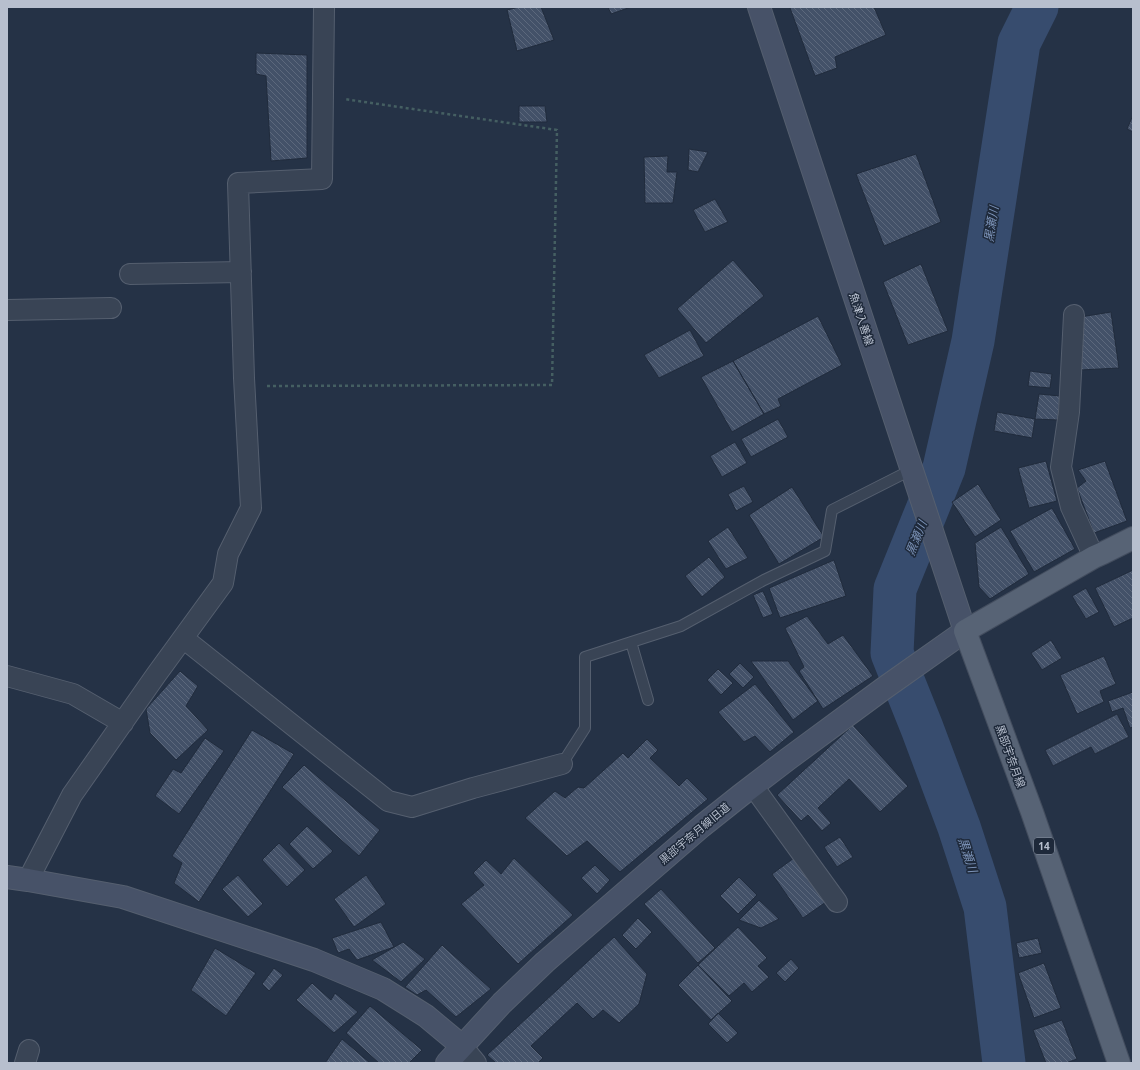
<svg xmlns="http://www.w3.org/2000/svg" width="1140" height="1070" viewBox="0 0 1140 1070" font-family="'Noto Sans','Noto Sans JP',sans-serif">
  <style>
    .lines { fill: none; stroke-linecap: round; stroke-linejoin: round }
    .river { stroke: #374c6e; stroke-width: 43 }
    .building { fill: url(#building-back-hatch); stroke: #202b3c }
    .lane-casing { stroke: #555f6f; stroke-width: 12 }
    .street-casing { stroke: #555f6f; stroke-width: 22 }
    .secondary-casing { stroke: #555f6f; stroke-width: 24 }
    .primary-casing { stroke: #434d5e; stroke-width: 24 }
    .path { stroke: #455f62; stroke-width: 2.5; stroke-dasharray: 3 3; stroke-linecap: butt }
    .lane { stroke: #394455; stroke-width: 10 }
    .street { stroke: #394455; stroke-width: 20 }
    .secondary { stroke: #475268; stroke-width: 22 }
    .primary { stroke: #576375; stroke-width: 22 }
    .labels { text-anchor: middle; dominant-baseline: central; stroke-width: 3; stroke-linejoin: round; paint-order: stroke }
    .shield { fill: #1e293a; stroke: #8992a2; stroke-width: 1 }
    .shield-label { font-size: 10px; font-weight: bold; fill: #b7bfce }
    .street-label { font-size: 11px; fill: #b7bfce; stroke: #1e293a }
    .water-label { font-size: 12px; font-style: italic; fill: #7c93b8; stroke: #1e293a }
  </style>
  <defs>
    <pattern id="building-back-hatch" width="6" height="6" patternUnits="userSpaceOnUse"><rect width="6" height="6" fill="#435168"/><path d="M-1 5l2 2M0 0l6 6M5-1l2 2" fill="none" stroke="#5c687c"/></pattern>
  </defs>
  <rect width="100%" height="100%" fill="#253246"/>
  <g class="lines">
    <path class="river" d="M1004,1063L985,907L959,827L922,728L892,653L895,589L944,468L973,341L1019,43L1037,7"/>
  </g>
  <path class="building" d="M519,7H541L554,40L517,51L507,10Z
    M608,7H631L611,14Z
    M792,7H874L886,35L835,57L837,68L815,76L790,8Z
    M256,53L307,55V158L271,161L266,76L256,74Z
    M519,106H545L547,122H519Z
    M1133,115V132L1127,129Z
    M689,149L708,152L698,172L688,170Z
    M916,154L941,222L884,246L856,174Z
    M668,156L667,172H677L673,203H645L644,157Z
    M715,199L728,222L705,232L693,210Z
    M733,260L764,296L706,343L677,309Z
    M921,264L948,331L908,345L883,282Z
    M1111,312L1119,368L1080,370V317Z
    M818,316L842,365L778,399L781,406L764,414L733,361Z
    M690,330L704,356L659,378L644,355Z
    M733,361L764,414L732,432L701,377Z
    M1030,371L1052,374L1050,388L1028,386Z
    M1039,394L1060,396L1058,420L1035,419Z
    M997,412L1035,419L1032,438L994,431Z
    M778,419L788,437L751,457L741,439Z
    M735,442L747,463L722,477L710,456Z
    M1046,461L1057,501L1029,508L1018,468Z
    M1105,461L1127,521L1094,533L1077,488L1086,481L1078,470Z
    M978,484L1001,520L975,537L952,502Z
    M744,486L753,502L736,511L728,494Z
    M792,487L824,537L779,564L749,515Z
    M1052,508L1075,549L1034,572L1010,531Z
    M728,527L748,558L726,569L708,541Z
    M1001,527L1029,574L990,599L979,587L975,543Z
    M709,557L725,577L702,597L685,576Z
    M834,560L846,596L780,618L769,588Z
    M1133,570V618L1114,627L1095,588Z
    M1086,588L1099,612L1086,619L1072,596Z
    M763,591L773,614L763,618L753,595Z
    M807,616L828,644L843,635L873,676L823,709L799,671L804,667L785,628Z
    M1051,640L1062,658L1042,670L1031,653Z
    M1104,656L1116,684L1100,691L1104,702L1077,714L1060,675Z
    M751,661H788L818,701L793,720Z
    M740,663L754,677L743,688L729,674Z
    M718,669L733,683L721,695L707,680Z
    M180,671L198,686L186,706L208,730L176,760L150,733L146,709Z
    M755,684L794,732L770,752L755,736L744,742L718,712Z
    M1133,692V727L1130,728L1123,708L1112,712L1108,701Z
    M1117,714L1129,737L1095,754L1091,747L1053,766L1045,750Z
    M853,725L908,786L880,812L849,779L818,808L831,823L822,831L808,815L801,821L777,795Z
    M252,730L294,754L199,902L174,883L182,863L172,856Z
    M205,738L224,751L179,814L155,796L173,769L181,773Z
    M647,739L658,750L650,758L679,786L687,778L708,799L620,872L587,841L567,856L525,818L555,791L565,798L578,787L584,788L623,753L628,758Z
    M304,765L380,830L359,856L282,787Z
    M307,826L333,851L313,869L289,844Z
    M840,837L853,857L837,867L824,847Z
    M279,843L305,870L287,887L262,860Z
    M514,858L573,915L518,964L461,904L484,885L473,873L486,860L501,874Z
    M794,858L826,902L803,918L772,874Z
    M595,865L610,880L597,894L581,878Z
    M238,875L263,904L248,917L222,889Z
    M366,875L386,904L354,927L334,899Z
    M739,877L757,895L738,914L720,896Z
    M661,889L715,948L698,963L644,904Z
    M759,900L779,919L761,928L739,920Z
    M638,918L652,932L636,949L622,935Z
    M381,922L394,947L357,960L349,949L338,953L332,938Z
    M738,927L767,958L758,966L769,977L752,992L744,983L729,996L698,965Z
    M614,937L647,974L639,1004L619,1023L603,1010L593,1019L577,1003L531,1046L543,1058L538,1063H496L487,1055Z
    M1038,938L1042,953L1019,958L1016,943Z
    M403,942L425,959L401,982L372,960Z
    M442,945L491,989L456,1017L426,990L417,995L405,987Z
    M215,948L256,973L226,1016L191,990Z
    M791,959L799,968L785,982L776,973Z
    M1044,963L1061,1008L1034,1018L1018,973Z
    M698,965L732,1001L711,1020L678,985Z
    M274,968L283,975L269,991L262,984Z
    M312,983L331,1000L335,993L358,1012L334,1033L296,1000Z
    M370,1006L422,1050L409,1063H379L346,1033Z
    M718,1013L738,1033L727,1043L708,1024Z
    M1062,1020L1077,1059L1066,1063H1046L1033,1030Z
    M342,1039L370,1063H325Z"/>
  <g class="lines">
    <defs>
      <path id="lane" d="M631,642L648,700
        M562,764L585,728V657L681,626L764,580L825,551L832,510L911,470"/>
      <path id="street" d="M130,274L241,272
        M7,310L111,308
        M1074,315L1069,412L1061,467L1071,507L1094,557
        M183,638L388,801L412,807L473,788L562,764
        M7,676L73,694L123,723
        M753,786L837,902
        M28,880L72,795L156,675L223,583L228,554L251,508L244,378L238,183L322,179L324,7
        M462,1046L476,1063
        M25,1063L29,1050"/>
      <path id="secondary" d="M7,877L28,880L123,897L314,960L383,989L426,1016L462,1046
        M447,1063L502,1003L545,962L702,826L741,795L788,759L883,689L965,631L759,7"/>
      <path id="primary" d="M1119,1063L1032,812L965,631L1094,557L1103,553L1133,538"/>
    </defs>
    <use href="#lane" class="lane-casing"/>
    <use href="#street" class="street-casing"/>
    <use href="#secondary" class="secondary-casing"/>
    <use href="#primary" class="primary-casing"/>
    <path class="path" d="M267,386L552,385L557,130L344,99"/>
    <use href="#lane" class="lane"/>
    <use href="#street" class="street"/>
    <use href="#secondary" class="secondary"/>
    <use href="#primary" class="primary"/>
  </g>
  <g class="labels">
    <rect class="shield" x="1034" y="838" width="20" height="16" rx="3"/>
    <g class="shield-label">
      <text x="1044" y="846">14</text>
    </g>
    <g class="street-label">
      <text transform="translate(862 319) rotate(72)">魚津入善線</text>
      <text transform="translate(1011 756) rotate(70)">黒部宇奈月線</text>
      <text transform="translate(694 833) rotate(-40)">黒部宇奈月線旧道</text>
    </g>
    <g class="water-label">
      <text transform="translate(991 224) rotate(-81)">黒瀬川</text>
      <text transform="translate(916 538) rotate(-68)">黒瀬川</text>
      <text transform="translate(968 855) rotate(72)">黒瀬川</text>
    </g>
  </g>
  <rect width="1140" height="1070" fill="none" stroke="#b7bfce" stroke-width="16"/>
</svg>
